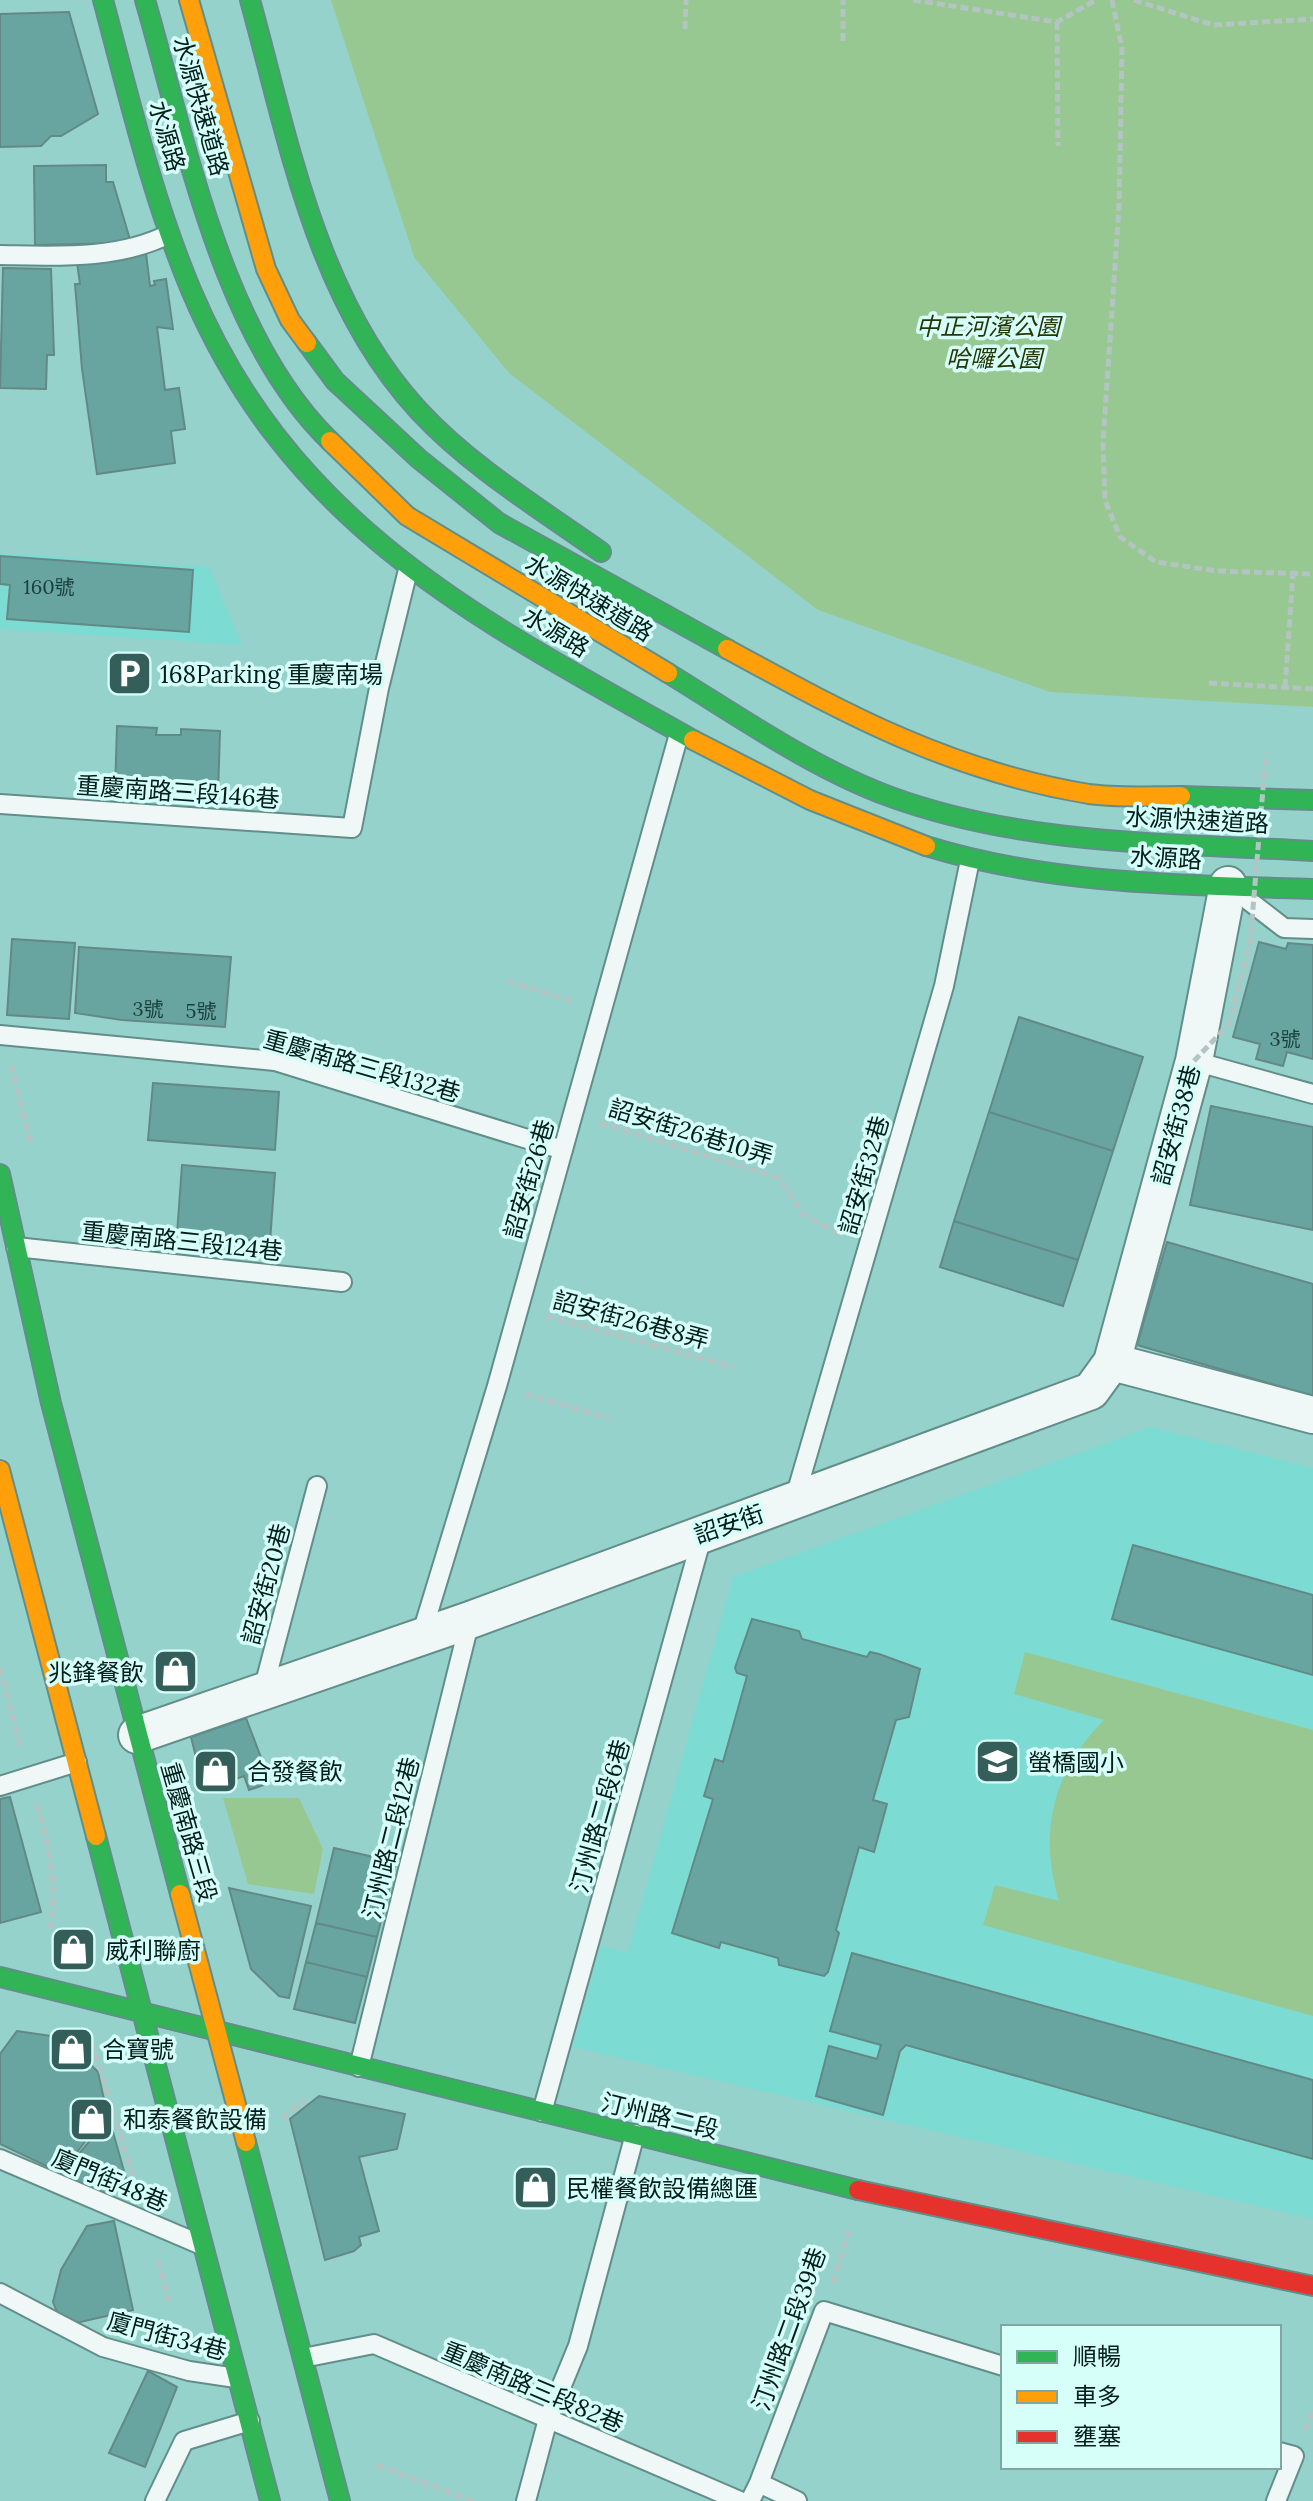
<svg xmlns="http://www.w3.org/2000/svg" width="1313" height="2501" viewBox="0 0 1313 2501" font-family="Lora,'Noto Sans TC',serif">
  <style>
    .built { fill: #7cdbd3 }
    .green { fill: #98c891 }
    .building { fill: #69a5a0; stroke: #638986; stroke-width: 2 }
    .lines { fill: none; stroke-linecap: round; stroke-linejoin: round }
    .lane-casing { stroke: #628e8a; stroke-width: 22 }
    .street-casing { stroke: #628e8a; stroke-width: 40 }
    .fast-casing { stroke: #628e8a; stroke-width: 22 }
    .slow-casing { stroke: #628e8a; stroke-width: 22 }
    .jam-casing { stroke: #628e8a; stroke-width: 22 }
    .path { stroke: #b3c4c2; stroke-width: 5; stroke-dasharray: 8 4; stroke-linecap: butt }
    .lane { stroke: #eff8f7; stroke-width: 18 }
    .street { stroke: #eff8f7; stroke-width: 36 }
    .fast { stroke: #30b455; stroke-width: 18 }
    .slow { stroke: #ff9f0a; stroke-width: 18 }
    .jam { stroke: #e5322d; stroke-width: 18 }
    .path-bridge { stroke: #b3c4c2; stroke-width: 5; stroke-dasharray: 8 4; stroke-linecap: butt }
    .labels { text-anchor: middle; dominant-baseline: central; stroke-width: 7; stroke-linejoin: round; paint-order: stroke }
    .number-label { font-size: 20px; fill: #1a403d }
    .street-label { font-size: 24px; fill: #001f1c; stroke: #d7fffa }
    .park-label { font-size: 24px; font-style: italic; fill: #263707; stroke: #d7fffa }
    .poi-label { font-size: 24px; fill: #001f1c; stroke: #d7fffa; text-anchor: start }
  </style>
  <rect width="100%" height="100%" fill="#96d2cc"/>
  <path class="built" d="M0,553L209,567L242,645L0,629Z
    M1151,1427L1313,1468V2219L573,2047L601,1946L628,1952L733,1577Z"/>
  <path class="green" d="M331,0H1313V707L1050,692L818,610L509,373L414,257Z
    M1025,1652L1313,1730V2016L983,1925L995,1885L1059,1901C1038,1832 1053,1771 1104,1720L1014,1694Z
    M223,1798H299L323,1849L314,1894L248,1884Z"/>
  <path class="building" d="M69,12L98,114L61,136H51L41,146L0,147V14Z
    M106,165V182H113L131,243L35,245L34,166Z
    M146,253L150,286L155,285L154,281L166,279L173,329L157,327L165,390L179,388L185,429L171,431L175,463L97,474L82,369L75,284H80L77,262Z
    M3,268L51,269L54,355H47L46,389L0,388Z
    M0,556L193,570L189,632L7,619L10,585L0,584Z
    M117,726L157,728L156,735H181V729L220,731L218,794L115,791Z
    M12,939L75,943L69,1019L7,1015Z
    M1259,942L1286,949L1288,943L1313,945V1059L1287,1052L1283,1066L1256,1059L1260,1044L1233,1037Z
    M79,947L231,957L225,1027L122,1020L75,1013Z
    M1019,1017L1143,1057L1113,1151L989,1112Z
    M153,1083L279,1092L275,1150L148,1140Z
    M1211,1106L1313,1127V1230L1190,1205Z
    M989,1112L1113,1151L1078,1260L954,1221Z
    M182,1165L275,1173L270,1242L177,1234Z
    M954,1221L1078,1260L1063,1306L940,1267Z
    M1167,1242L1313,1284V1396L1137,1345Z
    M1133,1545L1313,1595V1675L1112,1619Z
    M752,1619L799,1631L802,1639L867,1657L870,1652L879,1654L920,1669L909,1717L896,1720L873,1800L887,1804L874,1852L859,1847L836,1930L839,1933L828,1972L824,1976L779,1965L778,1958L721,1942L719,1948L672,1933L713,1799L704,1796L715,1759L723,1762L747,1676L737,1673L735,1668Z
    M246,1718L265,1768L258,1770L264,1785L249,1790L244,1776L204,1790L191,1737Z
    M10,1797L41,1912L0,1923V1799Z
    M334,1848L396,1862L377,1937L316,1923Z
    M229,1888L311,1906L289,1998L279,1996L251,1969Z
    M316,1923L377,1937L367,1977L306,1962Z
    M852,1953L1313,2080V2159L906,2045L900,2051L883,2115L816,2096L829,2046L877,2059L881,2045L830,2031Z
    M306,1962L367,1977L355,2023L294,2009Z
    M17,2031L65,2038L98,2072L107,2113L61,2173L0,2144V2054Z
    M319,2096L405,2114L397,2149L359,2157L379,2231L359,2237L361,2245L354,2251L325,2260L290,2119Z
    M109,2118L126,2178L104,2195L61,2175Z
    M114,2221L133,2310L76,2323L57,2312L53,2302L61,2270L87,2226Z
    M148,2371L177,2387L145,2467L109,2453Z"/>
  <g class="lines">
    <defs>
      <path id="lane" d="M0,255C56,256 118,260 169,234
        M0,804L352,828L379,688L408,570
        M1240,894L1284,928L1313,929
        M0,1035L275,1061L563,1150
        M1194,1061L1313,1094
        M16,1247L342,1282
        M794,1501L944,986L970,860
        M421,1636L497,1386L679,734
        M262,1694L317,1486
        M0,1786L77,1762
        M359,2067L470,1620
        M542,2112L703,1533
        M0,2159L199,2244
        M0,2293L103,2347L189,2371L236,2378
        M303,2358L374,2344L740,2501
        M759,2483L824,2311L1003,2366
        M155,2501L184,2441L250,2421
        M526,2501L548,2419L578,2346L635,2134
        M750,2501L759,2483L797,2501
        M1276,2501L1294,2456L1279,2452"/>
      <path id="street" d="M1112,1362L1194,1061L1228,885
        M137,1735L470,1620L1091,1391L1112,1362L1313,1415"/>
      <path id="fast" d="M103,0C129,97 152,197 191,290C291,527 481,621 693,740
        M145,0C186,141 222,336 330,441
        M250,0C289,141 316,300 419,411C471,467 539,508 601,552
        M307,343L335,381L419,459L499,523L727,649
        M668,673C738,716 814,769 891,797C1026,846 1172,843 1313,851
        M1181,796L1313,800
        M926,846C1053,885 1182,885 1313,889
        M0,1174L51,1403L180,1894
        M96,1836L270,2501
        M0,1977L858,2190
        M246,2142L340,2501"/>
      <path id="slow" d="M189,0L266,269L290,320L307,343
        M330,441L407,516L668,673
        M727,649C848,715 950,771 1089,794C1118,798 1151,796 1181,796
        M693,740L810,800L926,846
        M0,1470L96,1836
        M180,1894L246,2142"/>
      <path id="jam" d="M858,2190L1313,2286"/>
    </defs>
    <use href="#lane" class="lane-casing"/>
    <use href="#street" class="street-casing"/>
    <use href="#fast" class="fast-casing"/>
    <use href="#slow" class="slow-casing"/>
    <use href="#jam" class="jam-casing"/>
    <path class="path" d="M913,0L1057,22L1096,0
      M1112,0L1122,49L1119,207L1103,442L1105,500L1120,537L1156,562L1217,571L1313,574
      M1134,0L1213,25L1313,19
      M1057,22L1058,146
      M685,29L686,0
      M843,41V0
      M1209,683L1313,689
      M1285,687L1293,573
      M507,981L573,1002
      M11,1065L31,1145
      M600,1123L779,1178L803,1214L841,1235
      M546,1316L734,1367
      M525,1394L609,1418
      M0,1668L21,1748
      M37,1804C49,1848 58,1883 50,1929
      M92,2042L136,2186
      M286,2120L285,2116L305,2099
      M158,2261L169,2301
      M833,2283L849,2231
      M1305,2430L1313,2412
      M376,2465L473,2501"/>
    <use href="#lane" class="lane"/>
    <use href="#street" class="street"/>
    <use href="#fast" class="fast"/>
    <use href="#slow" class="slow"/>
    <use href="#jam" class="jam"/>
    <path class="path-bridge" d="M1194,1061L1229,1024L1250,944L1266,753"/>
  </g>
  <defs>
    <symbol id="parking-square" viewBox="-11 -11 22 22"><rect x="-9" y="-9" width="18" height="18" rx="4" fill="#345e5a" stroke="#d7fffa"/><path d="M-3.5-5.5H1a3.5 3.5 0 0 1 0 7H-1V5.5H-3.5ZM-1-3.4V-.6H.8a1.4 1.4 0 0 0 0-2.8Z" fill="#fff"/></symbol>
    <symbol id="shop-square" viewBox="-11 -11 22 22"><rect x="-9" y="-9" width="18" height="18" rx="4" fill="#345e5a" stroke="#d7fffa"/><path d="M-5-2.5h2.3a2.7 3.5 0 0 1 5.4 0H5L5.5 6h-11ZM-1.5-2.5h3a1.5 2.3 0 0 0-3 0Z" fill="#fff"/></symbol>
    <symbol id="school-square" viewBox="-11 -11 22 22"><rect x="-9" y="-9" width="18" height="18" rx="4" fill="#345e5a" stroke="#d7fffa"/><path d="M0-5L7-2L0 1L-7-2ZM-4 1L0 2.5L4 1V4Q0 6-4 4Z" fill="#fff"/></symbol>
  </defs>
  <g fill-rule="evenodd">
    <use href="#parking-square" x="104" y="648" width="51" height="51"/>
    <use href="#shop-square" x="150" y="1646" width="51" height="51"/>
    <use href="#school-square" x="972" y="1736" width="51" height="51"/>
    <use href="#shop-square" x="190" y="1746" width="51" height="51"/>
    <use href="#shop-square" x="48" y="1924" width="51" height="51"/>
    <use href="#shop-square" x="46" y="2024" width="51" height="51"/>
    <use href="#shop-square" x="66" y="2094" width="51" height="51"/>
    <use href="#shop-square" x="510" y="2162" width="51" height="51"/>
  </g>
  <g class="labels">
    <g class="number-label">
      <text x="49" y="586">160號</text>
      <text x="148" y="1008">3號</text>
      <text x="201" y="1010">5號</text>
      <text x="1285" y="1038">3號</text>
    </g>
    <g class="street-label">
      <text transform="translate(201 106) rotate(74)">水源快速道路</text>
      <text transform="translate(167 136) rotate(74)">水源路</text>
      <text transform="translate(589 598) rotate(31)">水源快速道路</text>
      <text transform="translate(556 632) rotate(31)">水源路</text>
      <text transform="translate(178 792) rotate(4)">重慶南路三段146巷</text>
      <text transform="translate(1197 820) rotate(3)">水源快速道路</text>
      <text transform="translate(1166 858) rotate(3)">水源路</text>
      <text transform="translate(362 1066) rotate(16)">重慶南路三段132巷</text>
      <text transform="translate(1176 1125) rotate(-75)">詔安街38巷</text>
      <text transform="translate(691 1132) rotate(17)">詔安街26巷10弄</text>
      <text transform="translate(864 1175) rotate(-74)">詔安街32巷</text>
      <text transform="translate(529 1179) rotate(-74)">詔安街26巷</text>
      <text transform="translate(182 1241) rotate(6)">重慶南路三段124巷</text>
      <text transform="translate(631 1320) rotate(15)">詔安街26巷8弄</text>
      <text transform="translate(729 1524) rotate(-19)">詔安街</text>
      <text transform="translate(266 1584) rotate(-75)">詔安街20巷</text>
      <text transform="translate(600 1816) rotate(-74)">汀州路二段6巷</text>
      <text transform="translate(189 1832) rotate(74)">重慶南路三段</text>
      <text transform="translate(391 1838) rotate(-76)">汀州路二段12巷</text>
      <text transform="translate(660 2116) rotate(14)">汀州路二段</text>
      <text transform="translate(110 2180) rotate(23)">廈門街48巷</text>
      <text transform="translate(789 2329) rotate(-70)">汀州路二段39巷</text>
      <text transform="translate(167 2336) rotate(15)">廈門街34巷</text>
      <text transform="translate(533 2387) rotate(23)">重慶南路三段82巷</text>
    </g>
    <g class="park-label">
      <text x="988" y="326">中正河濱公園</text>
      <text x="994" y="358">哈囉公園</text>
    </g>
    <g class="poi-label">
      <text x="160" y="674">168Parking 重慶南場</text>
      <text x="144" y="1672" text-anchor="end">兆鋒餐飲</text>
      <text x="1028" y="1762">螢橋國小</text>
      <text x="247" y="1771">合發餐飲</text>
      <text x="105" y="1950">威利聯廚</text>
      <text x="102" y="2049">合寶號</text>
      <text x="123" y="2119">和泰餐飲設備</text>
      <text x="566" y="2188">民權餐飲設備總匯</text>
    </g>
  </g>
  <rect x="1001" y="2325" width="280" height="144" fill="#d7fffa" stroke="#81a5a1" stroke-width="2"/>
  <rect x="1017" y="2351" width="40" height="12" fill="#30b455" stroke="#81a5a1" stroke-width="2"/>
  <text x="1073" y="2365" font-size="24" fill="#001f1c">順暢</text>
  <rect x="1017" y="2391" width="40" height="12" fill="#ff9f0a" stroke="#81a5a1" stroke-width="2"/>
  <text x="1073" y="2405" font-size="24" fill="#001f1c">車多</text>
  <rect x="1017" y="2431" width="40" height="12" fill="#e5322d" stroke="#81a5a1" stroke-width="2"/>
  <text x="1073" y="2445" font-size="24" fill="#001f1c">壅塞</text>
</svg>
